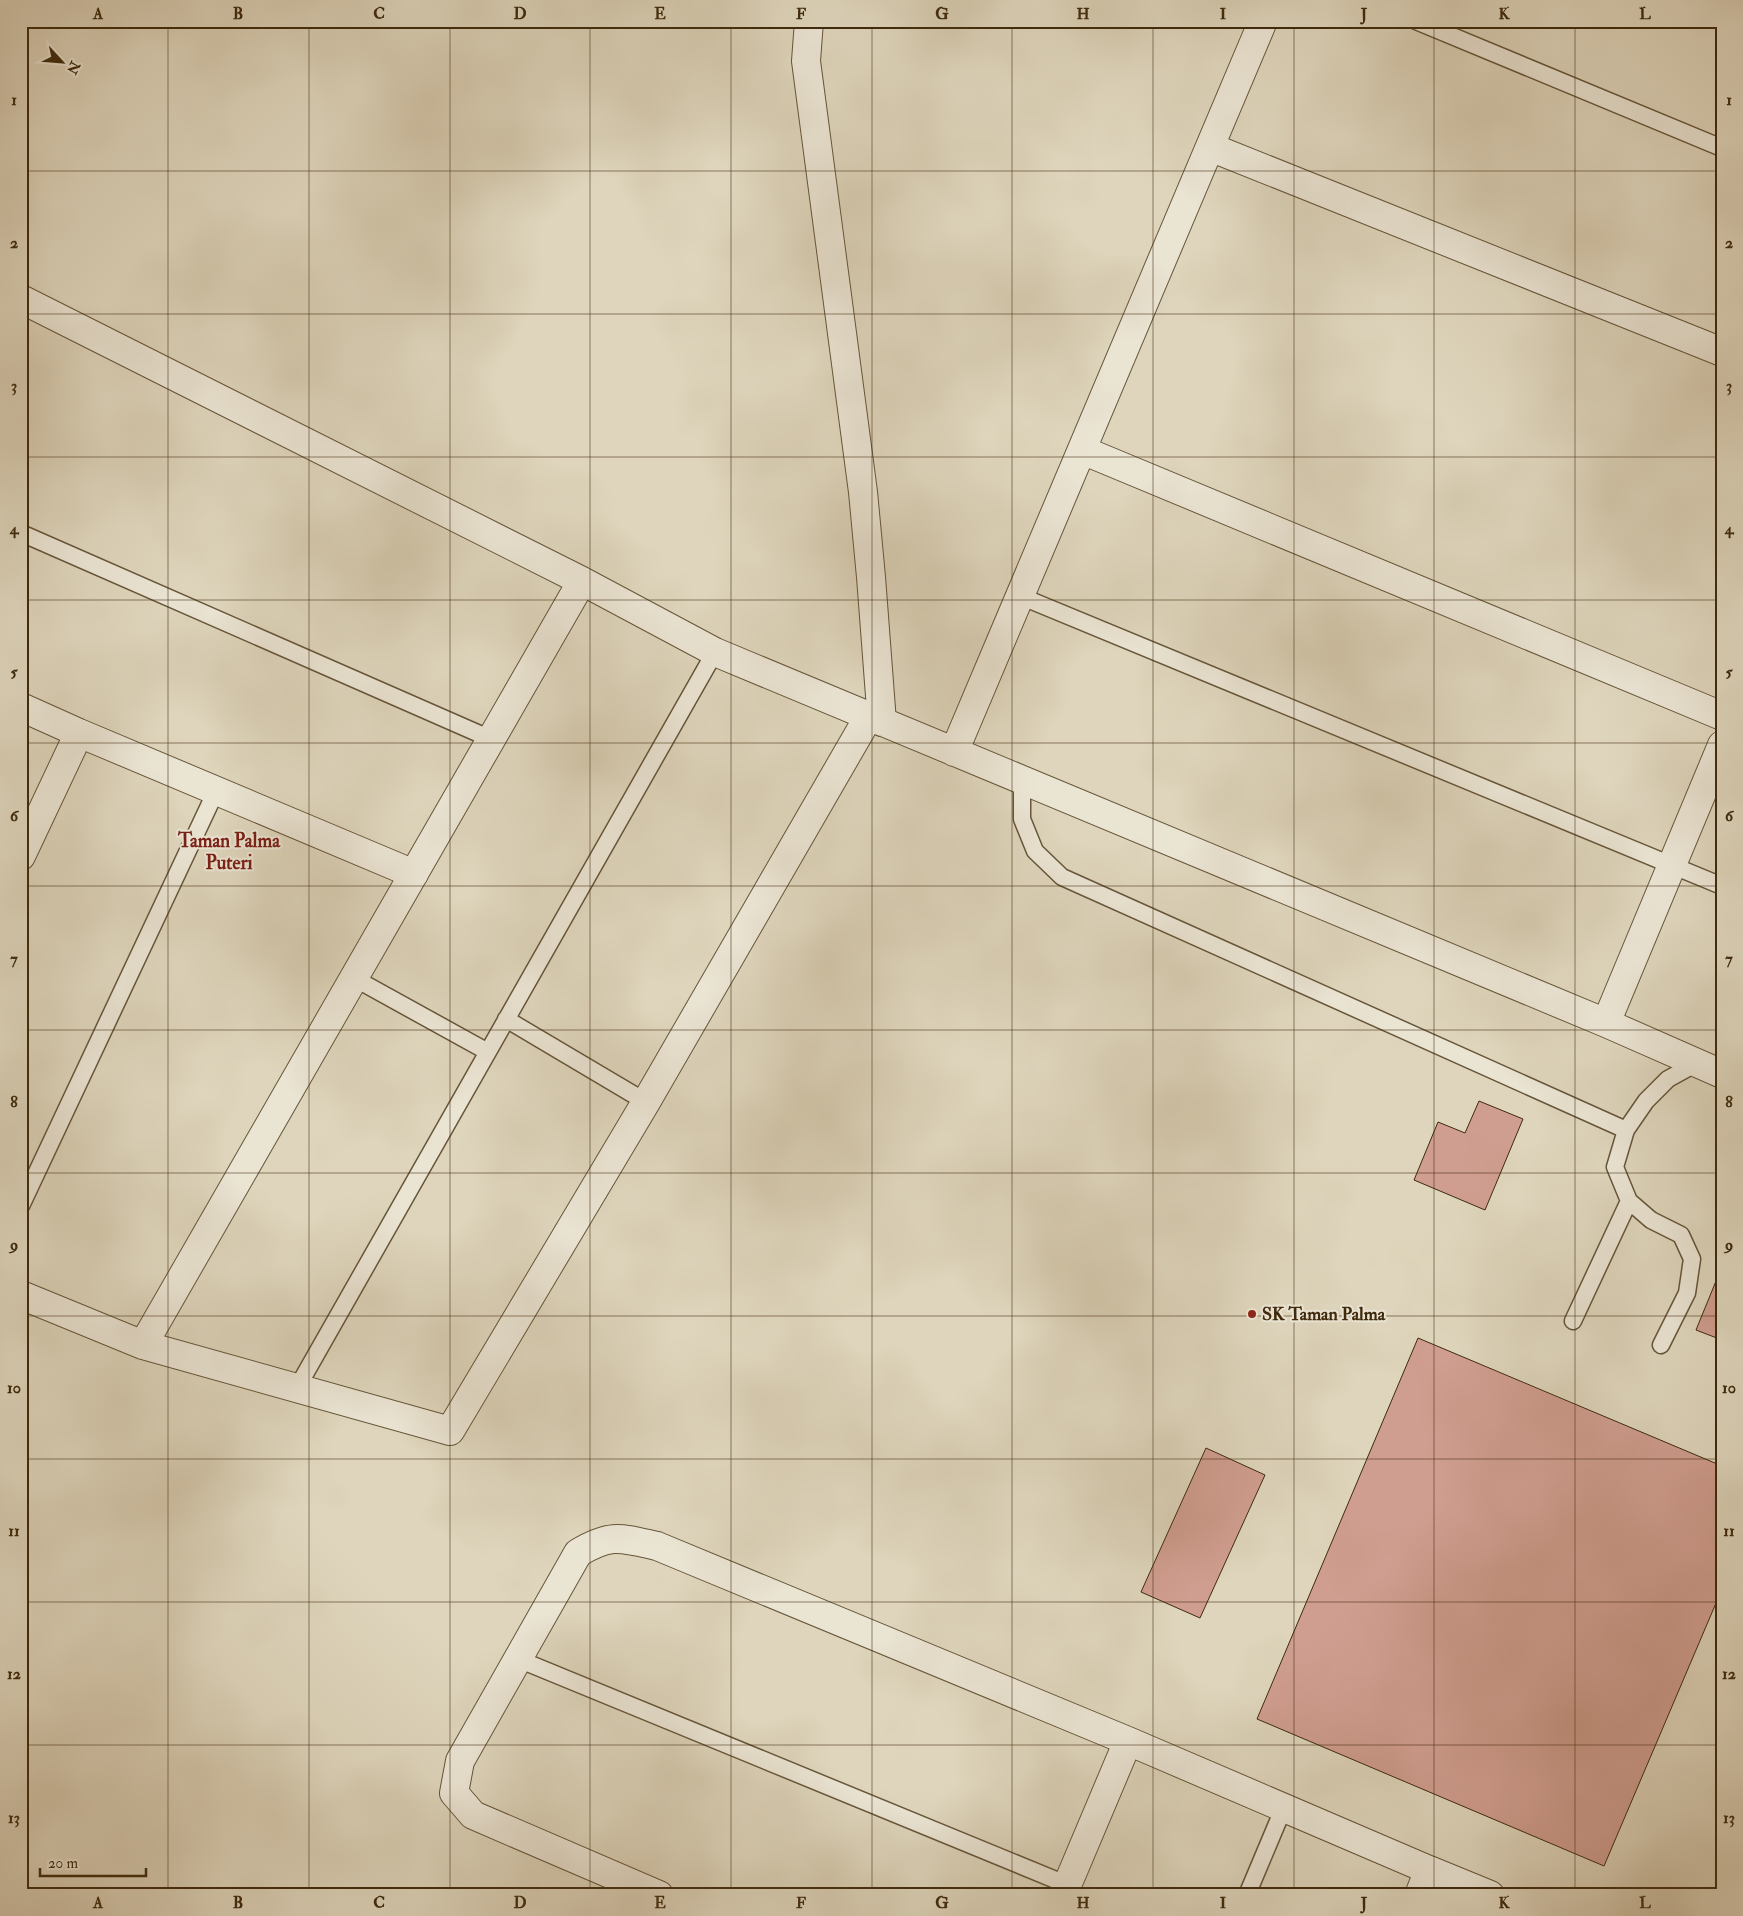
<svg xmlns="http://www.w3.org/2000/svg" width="1743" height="1916" viewBox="0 0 1743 1916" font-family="'IM FELL Double Pica',serif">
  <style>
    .building { fill: #d09e90; stroke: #3e2a0d }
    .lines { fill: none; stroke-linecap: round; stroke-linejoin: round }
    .lane-casing { stroke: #665539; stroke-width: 19 }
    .street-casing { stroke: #665539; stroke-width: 30 }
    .lane { stroke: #eae4d3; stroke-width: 16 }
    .street { stroke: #eae4d3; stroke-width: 28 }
    .grid { fill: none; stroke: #3e2a0d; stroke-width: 1; stroke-opacity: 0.55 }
    .poi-dot { fill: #8f2418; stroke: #eae4d3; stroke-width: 2 }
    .labels { text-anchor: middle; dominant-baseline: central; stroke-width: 4; stroke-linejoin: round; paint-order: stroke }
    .poi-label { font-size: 18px; font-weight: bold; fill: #3e2a0d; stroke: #eae4d3; text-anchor: start }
    .neighbourhood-label { font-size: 19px; font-weight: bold; fill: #7a1f14; stroke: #eae4d3 }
    .neatline { fill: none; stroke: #3e2a0d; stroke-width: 2 }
    .grid-label { font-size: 16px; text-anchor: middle; font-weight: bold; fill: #3e2a0d }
  </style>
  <rect width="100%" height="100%" fill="#ded5bc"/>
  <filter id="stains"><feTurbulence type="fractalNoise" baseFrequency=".004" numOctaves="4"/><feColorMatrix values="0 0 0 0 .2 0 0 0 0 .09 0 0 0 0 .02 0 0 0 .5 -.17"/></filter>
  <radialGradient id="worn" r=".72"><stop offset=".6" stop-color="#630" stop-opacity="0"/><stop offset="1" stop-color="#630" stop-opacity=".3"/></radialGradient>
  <path class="building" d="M1479,1101L1523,1119L1485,1210L1414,1180L1438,1122L1465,1133Z
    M1716,1281L1722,1283V1340L1696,1330Z
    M1418,1338L1722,1466V1589L1604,1866L1257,1719Z
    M1206,1448L1265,1475L1200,1618L1141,1592Z"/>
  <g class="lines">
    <defs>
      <path id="lane" d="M1416,21L1722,148
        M21,533L491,739
        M1020,596L1722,886
        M1022,780V819L1035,851L1062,877L1626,1130
        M354,978L488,1052
        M506,1019L646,1102
        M21,1206L216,791
        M1573,1321L1629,1201
        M1661,1345L1687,1293L1692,1259L1681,1235L1651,1220L1629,1201L1615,1167L1626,1130L1646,1101L1668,1079L1697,1063
        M297,1388L715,652
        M518,1659L1068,1885
        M1247,1895L1284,1807"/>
      <path id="street" d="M809,21L806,61L863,492L871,577L882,722
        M1210,147L1722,352
        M21,299L582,581L715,652L1606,1023L1722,1074
        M1082,450L1722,716
        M21,707L79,733L414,874
        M954,752L1263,21
        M21,856L79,733
        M1606,1023L1722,745
        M21,1295L143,1345L450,1431L646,1102L869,716
        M143,1345L582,581
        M1429,1870L1490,1895
        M659,1895L473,1815L454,1793L460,1761L578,1553C611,1533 621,1538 657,1546L1128,1741L1429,1870L1419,1895
        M1063,1895L1128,1741"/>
    </defs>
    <use href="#lane" class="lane-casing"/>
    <use href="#street" class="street-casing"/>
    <use href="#lane" class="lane"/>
    <use href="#street" class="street"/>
  </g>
  <path class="grid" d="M168,21V1895M309,21V1895M450,21V1895M590,21V1895M731,21V1895M872,21V1895M1012,21V1895M1153,21V1895M1294,21V1895M1434,21V1895M1575,21V1895M21,171H1722M21,314H1722M21,457H1722M21,600H1722M21,743H1722M21,886H1722M21,1030H1722M21,1173H1722M21,1316H1722M21,1459H1722M21,1602H1722M21,1745H1722"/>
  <circle class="poi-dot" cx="1252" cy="1314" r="5"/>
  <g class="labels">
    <g class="poi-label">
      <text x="1262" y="1314">SK Taman Palma</text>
    </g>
    <g class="neighbourhood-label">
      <text x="229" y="841">Taman Palma<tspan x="229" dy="22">Puteri</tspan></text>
    </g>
  </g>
  <rect width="1743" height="1916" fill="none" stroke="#ded5bc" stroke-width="55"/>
  <g transform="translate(62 62) rotate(116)" stroke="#eae4d3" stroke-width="4" paint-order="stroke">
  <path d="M0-4L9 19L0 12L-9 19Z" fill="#3e2a0d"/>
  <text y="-8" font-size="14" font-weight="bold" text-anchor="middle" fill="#3e2a0d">N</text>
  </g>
  <path d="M40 1868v8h106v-8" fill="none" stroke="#3e2a0d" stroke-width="2.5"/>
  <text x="48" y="1868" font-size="15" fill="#3e2a0d" stroke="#eae4d3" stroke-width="4" paint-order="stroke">20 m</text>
  <rect x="28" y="28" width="1688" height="1860" class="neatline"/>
  <g class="grid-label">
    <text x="98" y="19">A</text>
    <text x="238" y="19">B</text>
    <text x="379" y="19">C</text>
    <text x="520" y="19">D</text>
    <text x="660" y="19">E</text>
    <text x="801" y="19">F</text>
    <text x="942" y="19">G</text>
    <text x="1083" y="19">H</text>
    <text x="1223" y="19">I</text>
    <text x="1364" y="19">J</text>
    <text x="1504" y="19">K</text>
    <text x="1645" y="19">L</text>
    <text x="14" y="105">1</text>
    <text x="1729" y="105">1</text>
    <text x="14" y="248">2</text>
    <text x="1729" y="248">2</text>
    <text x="14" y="391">3</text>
    <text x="1729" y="391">3</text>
    <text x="14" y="534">4</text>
    <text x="1729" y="534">4</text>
    <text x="14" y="677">5</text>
    <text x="1729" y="677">5</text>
    <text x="14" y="821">6</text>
    <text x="1729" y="821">6</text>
    <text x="14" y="964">7</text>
    <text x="1729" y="964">7</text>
    <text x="14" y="1107">8</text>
    <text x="1729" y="1107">8</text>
    <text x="14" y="1250">9</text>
    <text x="1729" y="1250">9</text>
    <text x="14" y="1393">10</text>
    <text x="1729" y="1393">10</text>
    <text x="14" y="1536">11</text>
    <text x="1729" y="1536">11</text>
    <text x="14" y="1679">12</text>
    <text x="1729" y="1679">12</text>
    <text x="14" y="1823">13</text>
    <text x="1729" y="1823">13</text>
    <text x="98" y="1908">A</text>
    <text x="238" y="1908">B</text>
    <text x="379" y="1908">C</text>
    <text x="520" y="1908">D</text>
    <text x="660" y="1908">E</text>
    <text x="801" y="1908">F</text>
    <text x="942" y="1908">G</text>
    <text x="1083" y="1908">H</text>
    <text x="1223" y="1908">I</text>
    <text x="1364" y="1908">J</text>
    <text x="1504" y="1908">K</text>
    <text x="1645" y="1908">L</text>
  </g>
  <rect width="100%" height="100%" filter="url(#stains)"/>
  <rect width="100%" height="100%" fill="url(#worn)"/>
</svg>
